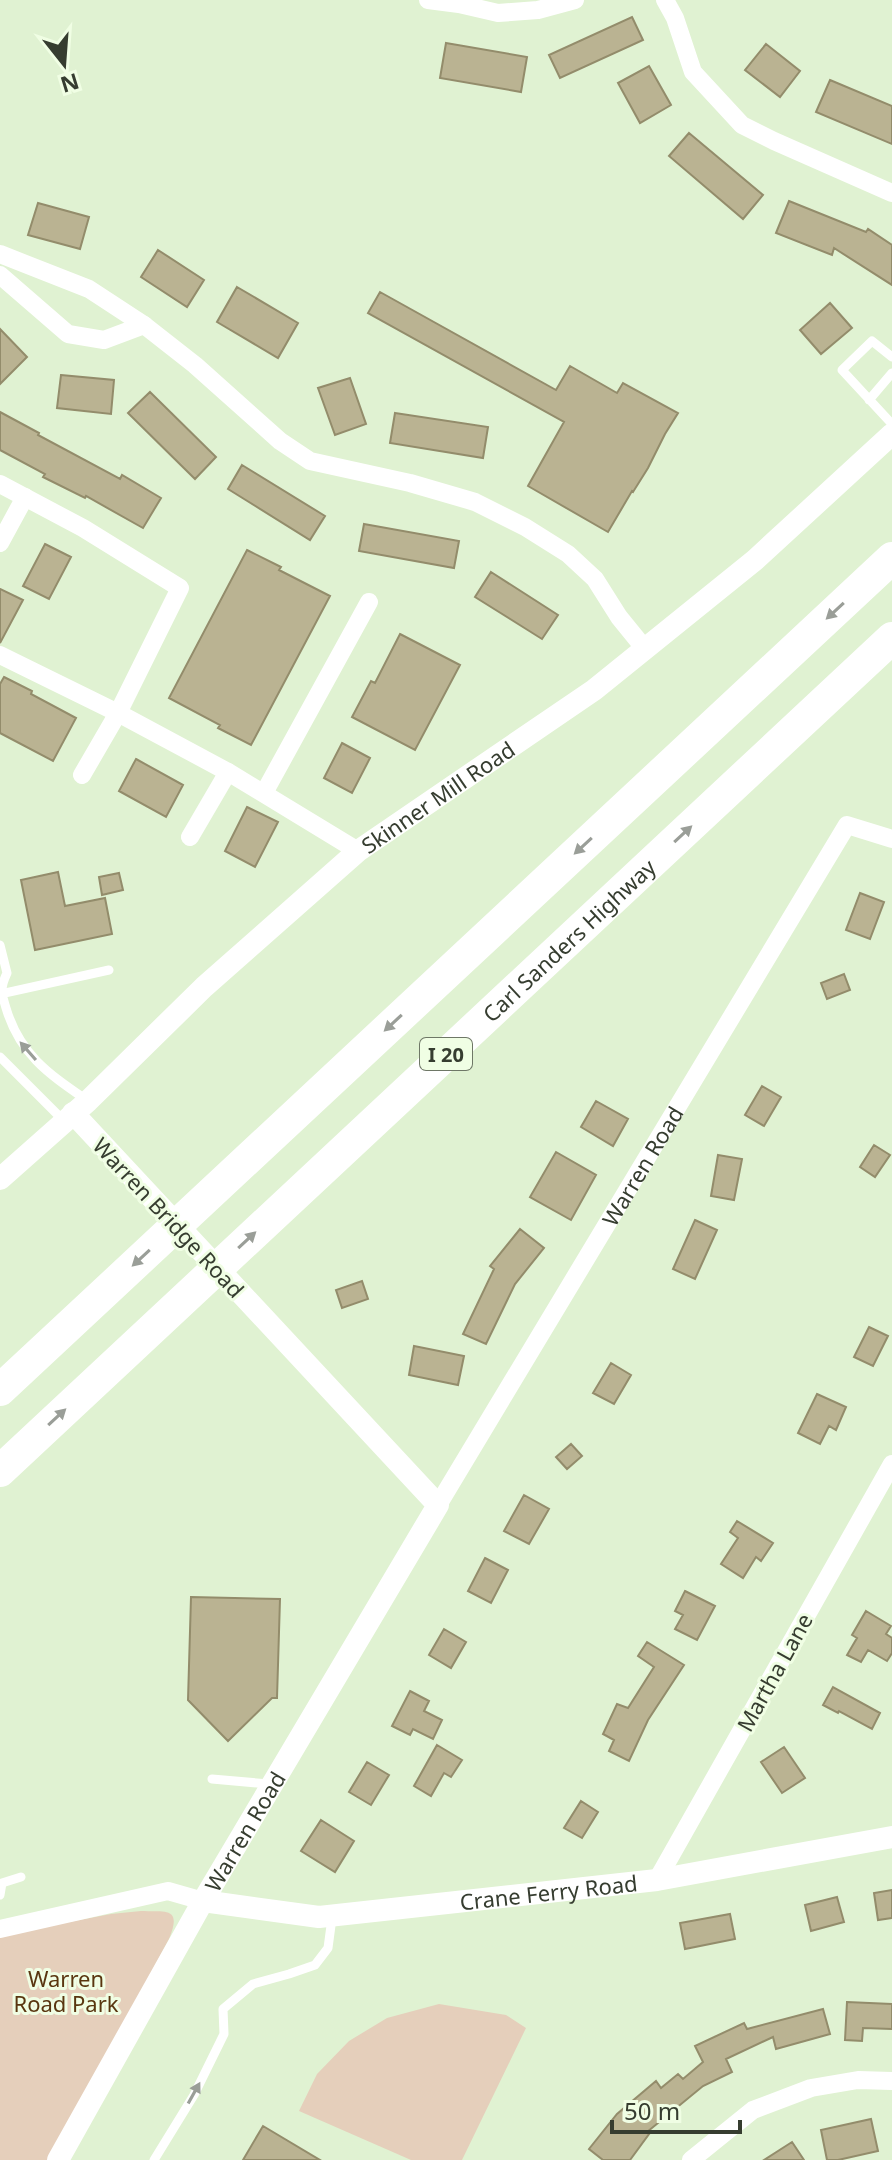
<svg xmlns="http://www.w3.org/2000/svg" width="892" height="2160" viewBox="0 0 892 2160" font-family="'Noto Sans',sans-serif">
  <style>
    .green { fill: #e5cfbb }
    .building { fill: #bab392; stroke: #938c6b; stroke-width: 2 }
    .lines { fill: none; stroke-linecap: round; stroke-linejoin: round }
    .service { stroke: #fff; stroke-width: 9 }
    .minor { stroke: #fff; stroke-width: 18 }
    .tertiary { stroke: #fff; stroke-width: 22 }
    .motorway { stroke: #fff; stroke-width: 32 }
    .oneway { fill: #9a9e98 }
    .labels { text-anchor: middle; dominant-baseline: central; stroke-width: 6; stroke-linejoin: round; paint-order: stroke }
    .shield { fill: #f0fee4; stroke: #6e7766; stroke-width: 2 }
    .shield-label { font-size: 20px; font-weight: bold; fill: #363d30 }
    .street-label { font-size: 22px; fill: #363d30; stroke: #f0fee4 }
    .park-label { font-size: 22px; fill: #593610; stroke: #f0fee4 }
  </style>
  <rect width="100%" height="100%" fill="#e0f2d2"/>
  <path class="green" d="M141,1911C167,1912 182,1907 169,1939L51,2160H0V1935L111,1914Z
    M439,2004L506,2015L526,2028L462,2160H411L299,2111L317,2074L349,2041L387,2018Z"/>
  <path class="building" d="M632,17L643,40L560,78L549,55Z
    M446,43L527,57L521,92L440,78Z
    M766,44L800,71L780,97L745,70Z
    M649,66L671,105L640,123L618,83Z
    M830,80L892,106V144L816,112Z
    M689,133L763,195L743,219L669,156Z
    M789,201L866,232L868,229L892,245V285L834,248L832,255L776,233Z
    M38,203L89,217L80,249L28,235Z
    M158,250L204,280L187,307L141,277Z
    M237,287L298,323L278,358L217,322Z
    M380,292L556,390L570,366L617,393L623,383L678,413L665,434L648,468L633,492L632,491L608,532L528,486L564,422L368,313Z
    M830,303L852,328L821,354L800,330Z
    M0,329L27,357L0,384Z
    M61,375L114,380L111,414L57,408Z
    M350,378L366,424L335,435L318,388Z
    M150,392L216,457L195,479L128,413Z
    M0,412L39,433L38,435L120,479L122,475L161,498L143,528L86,496L85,498L43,477L45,474L0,450Z
    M395,413L488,427L483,458L390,443Z
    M242,465L325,516L310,540L228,489Z
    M364,524L459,541L454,568L359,551Z
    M45,544L71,557L49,599L23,586Z
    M247,550L281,567L279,570L330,596L251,745L218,728L220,725L169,698Z
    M491,572L558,615L542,639L475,597Z
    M0,589L23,600L0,643Z
    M400,634L460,665L415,750L352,717L371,681L375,683Z
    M4,677L32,691L31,694L76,718L53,761L0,733V684Z
    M342,743L370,758L352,793L324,778Z
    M136,759L183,785L166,817L119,791Z
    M247,807L278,822L255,867L225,851Z
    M58,872L65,906L105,898L112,934L35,950L21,880Z
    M119,873L123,890L102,895L99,877Z
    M860,893L884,902L870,939L846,930Z
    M844,974L850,990L827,999L821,983Z
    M762,1086L781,1097L764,1126L745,1115Z
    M596,1101L628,1119L613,1146L581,1127Z
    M874,1145L890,1155L875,1177L860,1167Z
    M556,1152L596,1175L571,1220L530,1197Z
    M718,1155L742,1159L734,1200L711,1196Z
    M695,1220L717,1230L695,1279L673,1269Z
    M520,1229L544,1248L515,1284L486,1344L463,1334L494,1269L490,1266Z
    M362,1281L368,1299L342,1308L336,1290Z
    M869,1327L888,1336L873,1366L854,1357Z
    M414,1346L464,1356L458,1385L409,1375Z
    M611,1363L631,1375L614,1404L593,1393Z
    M817,1394L846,1407L836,1430L829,1426L820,1444L798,1433Z
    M571,1444L582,1456L567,1469L556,1457Z
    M524,1495L549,1509L529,1544L504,1531Z
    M737,1521L773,1543L761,1561L756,1557L743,1578L721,1564L738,1538L730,1532Z
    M485,1558L508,1570L491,1603L468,1591Z
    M685,1591L715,1606L697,1640L675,1629L683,1615L675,1611Z
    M191,1597L280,1599L277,1698H272L228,1741L188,1700Z
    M866,1611L891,1626L886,1634L892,1638V1653L887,1661L868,1650L861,1662L847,1655L857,1638L852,1635Z
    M444,1629L466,1642L451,1668L429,1655Z
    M647,1642L684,1665L648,1720L629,1761L609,1751L614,1740L603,1734L617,1704L628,1708L654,1667L638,1656Z
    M833,1687L880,1713L872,1729L839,1711L838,1713L823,1705Z
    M410,1691L429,1701L424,1711L442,1720L433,1739L413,1729L410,1735L392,1726Z
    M437,1745L462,1760L451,1777L444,1773L431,1796L414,1786Z
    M784,1747L805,1778L782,1793L761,1762Z
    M367,1762L389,1775L371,1805L349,1792Z
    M581,1801L598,1812L582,1838L564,1828Z
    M321,1820L354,1841L335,1872L301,1851Z
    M892,1890V1918L878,1920L874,1893Z
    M837,1897L844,1922L811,1931L805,1905Z
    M730,1914L735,1939L685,1949L680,1923Z
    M847,2002L892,2004V2029L863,2028L862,2041L845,2040Z
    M823,2009L830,2034L776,2049L773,2037L726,2059L732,2072L703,2086L647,2132L649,2134L630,2160H603L589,2149L617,2114L656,2081L661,2088L678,2074L683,2079L703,2062L695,2046L744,2023L747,2029Z
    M871,2119L878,2151L838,2160H827L821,2130Z
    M263,2126L320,2160H243Z
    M792,2142L804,2160H764Z"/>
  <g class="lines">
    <path class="service" d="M892,357L872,341L842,370L892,424
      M869,400L892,373
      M0,945L7,973C0,988 1,992 6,1008C20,1055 49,1074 88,1101
      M0,994L109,970
      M0,1057L64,1121
      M212,1779L269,1784
      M0,1895L2,1883L21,1877
      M154,2160L194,2095L224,2034L223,2009L253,1984L289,1974L315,1965L328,1948L332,1918"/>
    <g class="minor">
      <path d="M428,0L459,4L498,13L538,10L575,0"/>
      <path d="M665,0L675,18L693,72L742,125L774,141L892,193"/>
      <path d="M0,254L89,289L144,325L195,365L280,441L310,461L410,483L475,502L525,527L568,554L595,579L619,617L645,649"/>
      <path d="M0,275L68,334L104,340L144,325"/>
      <path d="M0,484L83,528L180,588L118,713L82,775"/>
      <path d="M0,543L25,497"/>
      <path d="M0,655L118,713L228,772L358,851"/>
      <path d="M264,793L369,602"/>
      <path d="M190,837L228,772"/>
      <path id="s1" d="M438,1505L847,825L892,839"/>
      <path d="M657,1880L892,1464"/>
      <path d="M0,1929L168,1891L203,1901"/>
      <path d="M691,2160L753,2110L811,2088L858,2080L892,2081"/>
    </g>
    <g class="tertiary">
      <path id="s2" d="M0,1179L88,1101L204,987L358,851L594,690L755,560L892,434"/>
      <path id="s3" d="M203,1901L319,1917L657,1880L892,1837"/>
      <path id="s4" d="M58,2160L203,1901L438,1505L73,1113"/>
    </g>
    <g class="motorway">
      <path d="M0,1390L892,558"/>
      <path id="s5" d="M0,1471L892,638"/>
    </g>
  </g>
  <defs><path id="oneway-solid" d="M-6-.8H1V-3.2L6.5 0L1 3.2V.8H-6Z" transform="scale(2)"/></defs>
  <g class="oneway">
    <use href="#oneway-solid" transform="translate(835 611) rotate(137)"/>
    <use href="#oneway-solid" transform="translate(683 834) rotate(-43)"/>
    <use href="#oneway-solid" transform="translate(583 846) rotate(137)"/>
    <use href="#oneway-solid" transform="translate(393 1023) rotate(137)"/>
    <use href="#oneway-solid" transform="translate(28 1051) rotate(-131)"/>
    <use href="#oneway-solid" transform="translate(247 1240) rotate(-43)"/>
    <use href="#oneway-solid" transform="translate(141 1258) rotate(137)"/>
    <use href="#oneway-solid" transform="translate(57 1417) rotate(-43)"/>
    <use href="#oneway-solid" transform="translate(194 2093) rotate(-61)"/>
  </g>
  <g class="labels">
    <rect class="shield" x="420" y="1038" width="52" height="32" rx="6"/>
    <g class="shield-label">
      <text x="446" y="1054">I 20</text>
    </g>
    <g class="street-label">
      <text stroke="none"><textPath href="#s2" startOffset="582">Skinner Mill Road</textPath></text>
      <text stroke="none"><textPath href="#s5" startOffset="778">Carl Sanders Highway</textPath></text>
      <text stroke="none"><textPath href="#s1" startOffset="396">Warren Road</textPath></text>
      <text transform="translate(169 1217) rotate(47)">Warren Bridge Road</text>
      <text transform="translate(774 1672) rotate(-61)">Martha Lane</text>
      <text stroke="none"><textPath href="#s4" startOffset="378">Warren Road</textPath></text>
      <text stroke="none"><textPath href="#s3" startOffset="348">Crane Ferry Road</textPath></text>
    </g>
    <g class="park-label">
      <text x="66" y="1978">Warren<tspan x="66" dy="25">Road Park</tspan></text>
    </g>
  </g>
  <g transform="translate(64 64) rotate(163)" stroke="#f0fee4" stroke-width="6" paint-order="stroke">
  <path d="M0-6L14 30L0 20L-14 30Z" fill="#363d30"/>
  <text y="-12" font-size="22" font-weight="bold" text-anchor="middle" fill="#363d30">N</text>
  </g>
  <path d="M612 2120v12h128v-12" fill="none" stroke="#363d30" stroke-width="4"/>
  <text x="624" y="2120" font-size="24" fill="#363d30" stroke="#f0fee4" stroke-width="6" paint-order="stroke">50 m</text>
</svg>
